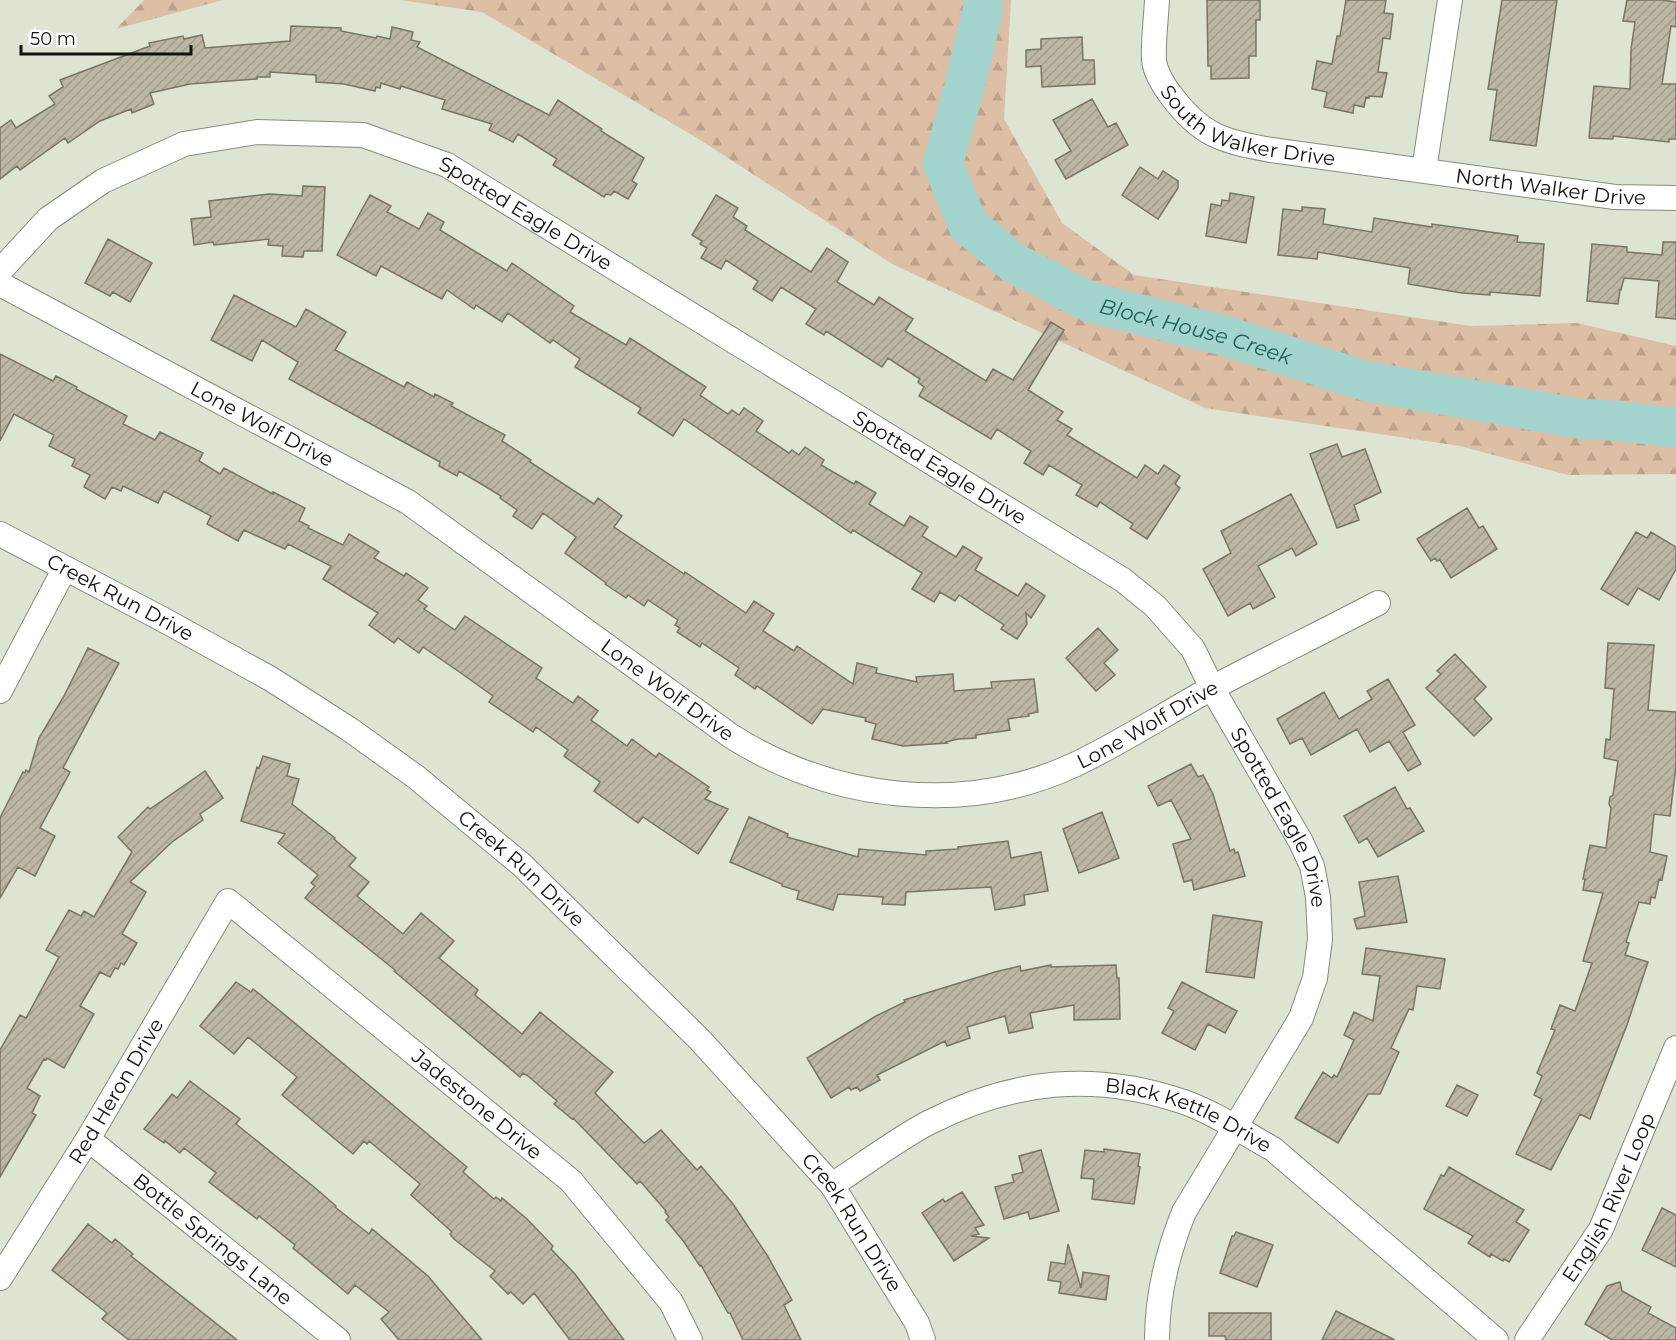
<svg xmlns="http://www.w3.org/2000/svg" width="1676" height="1340" viewBox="0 0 1676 1340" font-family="Montserrat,sans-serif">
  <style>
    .forest { fill: url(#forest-firs) }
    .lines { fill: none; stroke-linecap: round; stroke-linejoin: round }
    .river { stroke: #a3d4cd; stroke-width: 40 }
    .building { fill: url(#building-hatch); stroke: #797463; stroke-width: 1.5 }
    .minor-casing { stroke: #858c7b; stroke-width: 26 }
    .minor { stroke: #fff; stroke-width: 24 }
    .labels { text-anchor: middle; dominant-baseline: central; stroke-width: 6; stroke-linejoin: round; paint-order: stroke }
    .street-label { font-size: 20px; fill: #10130d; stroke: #fff }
    .water-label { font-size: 21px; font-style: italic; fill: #1f5f58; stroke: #fff }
  </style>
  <defs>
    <pattern id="forest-firs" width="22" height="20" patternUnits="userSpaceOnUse" patternTransform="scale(1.5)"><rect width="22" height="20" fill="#ddbfa5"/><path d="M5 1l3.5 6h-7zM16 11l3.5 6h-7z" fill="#bda38d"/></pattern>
    <pattern id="building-hatch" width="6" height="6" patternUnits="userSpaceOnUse" patternTransform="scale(1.5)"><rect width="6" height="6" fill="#bcb7a4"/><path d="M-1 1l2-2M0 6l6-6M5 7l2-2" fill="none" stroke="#a19c8c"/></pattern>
  </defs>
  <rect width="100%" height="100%" fill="#dde4d2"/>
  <path class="forest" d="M144,0H223L116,29Z
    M400,0H1011L1004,119L1062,223L1134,275L1471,326L1577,323L1676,346V474L1568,475L1460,446L1205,408L894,265L697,138L482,12Z"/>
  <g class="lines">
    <path class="river" id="s1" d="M983,0V10L964,88L943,164L968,225L1014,263L1089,302L1226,336L1365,381L1582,419L1619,421L1676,428"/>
  </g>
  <path class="building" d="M1207,0H1260V20H1256V56H1249V78L1211,79V66H1208Z
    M1346,0H1386L1384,13L1393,14L1390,39L1383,38L1378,72L1387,73L1382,97L1369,96V98L1366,97L1364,107L1354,105L1353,113L1324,107L1327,92L1312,89L1317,61L1332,64L1337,36H1340Z
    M1502,0H1557L1536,146L1490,140L1497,90L1488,89Z
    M1627,0H1662L1676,2V27L1671,26L1662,84H1676V139H1669V142L1613,136V139L1589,138L1594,86L1630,89L1631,49L1635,22L1623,21Z
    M291,26L341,28V31L376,38L377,36L390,39L392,27L413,32L411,40L420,42L417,47L549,115L558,100L602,129L601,131L644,158L632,181L637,184L628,199L614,191L611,195L606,194L604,197L553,165L557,159L518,134L513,142L489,130L492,124L442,109L445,100L401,86L400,89L381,83L380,88L376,87L375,91L344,84L316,82V75L270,72V77H257V79L190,84L150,93L154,104L132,113L131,109L100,121L68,143L65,138L20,170L17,166L0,179V128L11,120L16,128L55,104L49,96L63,87L60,80L150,46L149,43L183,36L184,39L202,35L205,48L290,41Z
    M1082,37L1083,60H1094L1095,84L1042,87L1041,66L1026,67V50L1041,49V39Z
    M1092,99L1108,127L1116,123L1128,145L1066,179L1055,160L1071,151L1053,120Z
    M1140,167L1158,179L1163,171L1178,181V188L1158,219L1122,195Z
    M303,186L325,187L322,251H304L303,257L282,256L283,246L268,245L269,239L214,245L213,242L194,245L191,219L211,217L209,201L269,194L302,196Z
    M1230,193L1254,197L1246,243L1206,236L1211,204L1221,206L1222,200L1229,201Z
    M370,195L391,206L387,212L419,229L428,213L444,222L440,230L507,271L512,263L574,306L570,312L626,345L630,338L706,387L700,395L728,414L732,410L739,415L744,408L763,421L756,431L789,453L792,450L799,455L805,447L824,460L821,465L854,484L856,481L876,493L869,504L904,526L910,516L928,527L922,536L956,557L963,546L982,558L975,570L1018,596L1026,583L1045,596L1031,618L1026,613L1027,624L1017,639L1001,629L1004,625L959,595L955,601L940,592L934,602L912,589L922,573L853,530L851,533L684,419L673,436L638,413L641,408L575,367L580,359L553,340L550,343L508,313L502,322L476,305L474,309L447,290L442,299L381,266L376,276L337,255Z
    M716,195L738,208L733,217L747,226L745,230L811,272L827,248L848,262L837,282L874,305L879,297L913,319L905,331L986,381L993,369L1013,380L1051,322L1064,330L1028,390L1063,412L1057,420L1072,429L1067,435L1137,478L1145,465L1158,474L1164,465L1180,476L1175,484L1180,488L1147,539L1130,528L1133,524L1100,502L1097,507L1076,495L1082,485L1049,465L1043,475L1024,463L1031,451L997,429L991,439L919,396L924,387L918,382L920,379L888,358L882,367L826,331L824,335L806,324L816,309L781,287L772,301L753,289L758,281L726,260L721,269L701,258L707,248L700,244L702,241L692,235Z
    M1302,207L1325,209L1323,224L1372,232L1374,218L1432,227V224L1518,236L1517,242L1544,244L1540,296L1490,292V295L1462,293L1408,284L1410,268L1318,252L1317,259L1278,255L1283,209L1302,211Z
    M108,239L152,263L130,302L113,292L110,296L85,283Z
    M1663,242H1676V319L1656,317L1659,281L1624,278L1621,290H1620L1618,304L1587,301L1592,244L1627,247V252L1662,255Z
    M234,295L296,327L306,309L346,332L335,350L404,387L407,382L434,397L435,394L453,403L451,406L505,435L502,441L531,460L530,462L594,504L598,498L622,516L614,527L684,574L685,572L746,613L754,601L774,614L763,631L794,651L797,646L853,684L857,663L877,668L876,673L917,682L916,677L953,674L954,691L992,688L991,682L1034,679L1038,712L1028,714L1029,716L1008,719L1010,730L976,735V738L958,739L946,742L947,743L903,746L872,739L876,724L865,721L866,718L823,709L812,724L757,686L755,689L735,675L739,668L702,643L700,647L677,632L680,628L675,625L678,620L648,600L644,606L628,595L626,598L605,584L606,583L565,553L576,537L543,513L532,529L513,516L517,510L500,498L501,496L478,482L459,471L457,476L439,466L440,462L289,379L298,362L262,340L252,361L211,340Z
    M0,354L53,381L56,376L77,387L76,389L127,416L123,424L155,440L160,432L203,453L199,461L220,474L224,468L273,494V492L305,508L299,521L309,526L308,528L343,545L349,534L379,552L374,558L404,576L406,573L428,588L418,600L427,606L424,609L455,630L465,616L542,668L536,678L573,703L578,696L598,711L591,720L627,746L632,739L656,757L659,753L709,787L707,790L711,792L705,799L728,809L698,854L643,817L638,823L594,791L600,782L564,756L568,750L536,727L533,732L489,702L493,696L458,671L423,647L419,653L398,638L394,643L369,625L378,613L323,579L331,566L288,544L285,549L244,530L238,541L207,524L211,516L164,491L158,503L123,486L121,491L112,487L105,499L84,487L90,475L72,466L75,459L49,446L54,435L14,414L0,441Z
    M1337,444L1342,457L1365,449L1381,492L1354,505L1359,520L1337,528L1310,454Z
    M1291,494L1317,544L1296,556L1292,548L1258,566L1275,597L1253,609L1250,603L1228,616L1203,569L1231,553L1221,531Z
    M1467,508L1479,528L1483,526L1497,549L1451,578L1440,560L1437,561L1435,558L1431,561L1417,539Z
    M1636,532L1647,538L1651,532L1676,547V569L1659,600L1638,588L1628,605L1601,589Z
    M1098,628L1118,650L1104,663L1115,675L1096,691L1066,658Z
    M1608,643L1654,645L1648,710L1676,712V765L1670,816L1654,814L1650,852L1667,856L1662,880L1659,879L1655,898L1651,897L1650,904L1639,902L1626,942L1629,943L1625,955L1648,962L1627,1025L1590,1119L1580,1114L1551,1170L1516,1154L1542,1099L1534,1095L1542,1076L1537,1073L1555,1030L1551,1029L1560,1005L1575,1011L1592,963L1583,961L1603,893L1583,890L1585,879H1583L1590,845L1606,848L1611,808L1609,804L1610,797L1613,795L1618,761L1604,758L1606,739L1610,740L1614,689L1605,688Z
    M88,648L119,663L63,768L70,772L40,828L55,836L35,876L18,867L0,898V818L23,772L25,773L26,770L29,772L39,738L64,696Z
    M1455,654L1486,687L1474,699L1492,719L1474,736L1426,688L1441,674L1437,671Z
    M1388,679L1415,725L1403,732L1421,764L1408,771L1389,741L1370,752L1357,729L1311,755L1302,738L1290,744L1277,719L1324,692L1339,719L1372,699L1367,691Z
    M263,756L290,764L287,776L299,779L292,804L335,838L334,839L356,858L349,866L369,882L357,896L403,934L421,913L454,941L439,958L478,990L475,995L522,1034L540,1012L613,1072L595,1093L644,1143L661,1130L697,1170L701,1166L733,1204L767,1255L792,1300L784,1305L801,1340H743L730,1313H728L701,1265L700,1266L684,1242L666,1220L669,1217L665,1212L666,1211L640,1181L637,1184L573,1118L572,1119L554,1104L557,1101L528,1076L523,1073L520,1077L394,971L395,970L305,898L315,886L311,883L318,875L278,843L285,834L241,821L257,767L259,768Z
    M1191,764L1198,777L1203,775L1213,794L1230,851L1234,849L1235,853L1238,852L1245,876L1194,890L1192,880L1184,882L1173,844L1191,839L1171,800L1158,806L1148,786Z
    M205,771L223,798L200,814L203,820L172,842L130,882L146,892L122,934L137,943L124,965L121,963L118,969L115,968L110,977L100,972L80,1006L94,1014L64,1068L47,1058L46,1060L44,1059L27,1088L40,1096L32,1113L36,1115L0,1177V1050L20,1015L26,1018L59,957L46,950L69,910L81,916L84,911L94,917L132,852L118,837L148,807L150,809Z
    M1395,787L1407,809L1410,808L1424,831L1378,857L1367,838L1359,843L1344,816Z
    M1102,812L1119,858L1079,873L1063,829Z
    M749,817L788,834L787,837L858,857L859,849L926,855V851L958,849V847L1008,841L1011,858L1041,852L1048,891L1024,895L1025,905L995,910L991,887L906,892L905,905L882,904L883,897L838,894L833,910L797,899L799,891L782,886V884L730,862Z
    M1398,876L1407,922L1357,929L1354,919L1365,916L1359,882Z
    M1213,915L1262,922L1254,978L1206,972Z
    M1366,948L1445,959L1440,989L1417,986L1413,1010L1409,1009L1391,1048L1399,1052L1380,1094H1368L1338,1143L1295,1118L1323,1072L1332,1078L1334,1075L1337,1077L1354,1040L1344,1035L1354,1012L1373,1021L1380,976L1362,974Z
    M1051,965V967L1116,965L1117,978H1119L1120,1019L1074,1020V1005L1030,1013L1033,1028L1009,1033L1005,1016L967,1027L970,1038L947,1046L945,1041L877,1075L880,1080L860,1091L857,1087L851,1090L849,1087L831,1098L807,1058L876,1016L905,1002L904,1000L995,972L1020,966L1021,971Z
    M236,982L251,992L253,989L279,1010L467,1167L463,1172L494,1199L496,1197L501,1201L502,1198L527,1219L553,1246L551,1249L575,1274L624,1340H570L534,1293L523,1304L511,1292L508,1294L490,1276L495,1271L454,1239L450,1234L452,1232L411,1195L420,1184L369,1141L367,1144L364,1141L353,1154L282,1095L297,1077L248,1037L234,1054L200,1026Z
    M1182,982L1237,1011L1225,1033L1208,1024L1195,1050L1162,1033L1174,1011L1168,1008Z
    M190,1081L240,1119L236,1124L314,1187L336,1206L335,1207L369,1234L372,1229L428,1276L482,1340H399L381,1319L389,1312L355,1285L348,1294L293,1248L295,1245L259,1216L257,1219L209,1182L216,1173L184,1148L180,1153L165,1141L164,1143L144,1129L172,1094L177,1098Z
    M1457,1085L1478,1095L1467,1116L1446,1106Z
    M1104,1149L1140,1154L1138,1166L1140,1167L1134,1204L1092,1199L1094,1179L1081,1178L1085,1150L1104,1152Z
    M1041,1150L1059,1211L1030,1219L1028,1212L1004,1219L995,1187L1014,1182L1012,1175L1023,1172L1019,1156Z
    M1449,1167L1524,1210L1516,1222L1529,1230L1509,1262L1504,1259L1503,1261L1491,1254L1490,1257L1468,1243L1473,1236L1424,1209L1441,1175L1444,1176Z
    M962,1192L984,1225L975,1228L979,1234L971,1236L989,1238L954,1261L922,1213L943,1199L945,1202Z
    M1662,1208L1676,1215V1267L1642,1250Z
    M88,1224L112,1243L115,1239L133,1254L131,1256L237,1340H129L102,1319L107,1313L52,1270Z
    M1236,1232L1273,1245L1257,1287L1220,1273L1232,1236H1234Z
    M1068,1244L1081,1288L1083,1272L1109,1276L1106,1300L1059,1293L1061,1282L1048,1280L1051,1262L1065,1264Z
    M1620,1282L1622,1291L1651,1307L1648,1313L1676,1328V1340H1612L1585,1324L1607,1286Z
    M1336,1311L1395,1340H1322Z
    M1209,1313H1271V1340H1226L1225,1336H1209Z"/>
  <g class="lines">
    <defs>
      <g id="minor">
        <path id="s2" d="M1157,0C1156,20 1153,41 1154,60C1155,71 1163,85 1170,94C1201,136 1222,141 1271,150L1615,197L1676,198"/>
        <path d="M1424,170L1450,0"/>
        <path id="s3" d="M0,271L48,219L103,181L184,144L257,132L363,135L447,165L1123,580L1155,606L1193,649L1212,688L1301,842L1312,866L1318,897L1320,939L1315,978L1301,1018L1184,1212C1167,1254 1157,1295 1157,1340"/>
        <path id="s4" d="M0,284L408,502L731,736C832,800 964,816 1074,765C1121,743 1166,713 1212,688C1267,659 1323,632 1378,603"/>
        <path id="s5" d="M0,534L162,619L271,679L349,729L416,777L522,865L700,1040L832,1185L917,1323L923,1340"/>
        <path d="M0,691L65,568"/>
        <path id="s6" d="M88,1139L338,1340"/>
        <path id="s7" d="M832,1185C863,1165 896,1140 928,1123C1012,1080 1094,1071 1184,1102C1215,1113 1244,1133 1273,1149L1496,1340"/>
        <path id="s8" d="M0,1278L88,1139L228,901L571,1181L671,1302L690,1340"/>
        <path id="s9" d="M1527,1340L1601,1229L1676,1048"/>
      </g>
    </defs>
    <use href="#minor" class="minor-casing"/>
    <use href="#minor" class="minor"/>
  </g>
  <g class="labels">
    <g class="street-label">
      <text stroke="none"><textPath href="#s2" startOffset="186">South Walker Drive</textPath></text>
      <text stroke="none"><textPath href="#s2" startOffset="500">North Walker Drive</textPath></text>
      <text stroke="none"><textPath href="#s3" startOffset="588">Spotted Eagle Drive</textPath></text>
      <text stroke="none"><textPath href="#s4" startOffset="297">Lone Wolf Drive</textPath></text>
      <text stroke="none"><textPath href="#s3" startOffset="1074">Spotted Eagle Drive</textPath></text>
      <text stroke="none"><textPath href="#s5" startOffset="136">Creek Run Drive</textPath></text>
      <text stroke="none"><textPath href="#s4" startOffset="783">Lone Wolf Drive</textPath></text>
      <text stroke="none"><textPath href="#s4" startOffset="1304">Lone Wolf Drive</textPath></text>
      <text stroke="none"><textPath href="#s3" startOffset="1578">Spotted Eagle Drive</textPath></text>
      <text stroke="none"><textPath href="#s5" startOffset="622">Creek Run Drive</textPath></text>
      <text stroke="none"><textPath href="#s8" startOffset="220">Red Heron Drive</textPath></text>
      <text stroke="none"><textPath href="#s8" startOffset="762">Jadestone Drive</textPath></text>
      <text stroke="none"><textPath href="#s7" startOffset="387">Black Kettle Drive</textPath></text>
      <text stroke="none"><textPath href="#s9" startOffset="165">English River Loop</textPath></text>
      <text stroke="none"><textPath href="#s5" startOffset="1108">Creek Run Drive</textPath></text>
      <text stroke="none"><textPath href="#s6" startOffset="160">Bottle Springs Lane</textPath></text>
    </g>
    <g class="water-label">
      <text stroke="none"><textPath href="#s1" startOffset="490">Block House Creek</textPath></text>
    </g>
  </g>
  <path d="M21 45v9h170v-9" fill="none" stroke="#10130d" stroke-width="3"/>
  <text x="30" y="45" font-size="18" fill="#10130d" stroke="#ffffff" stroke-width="4.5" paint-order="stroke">50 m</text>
</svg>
